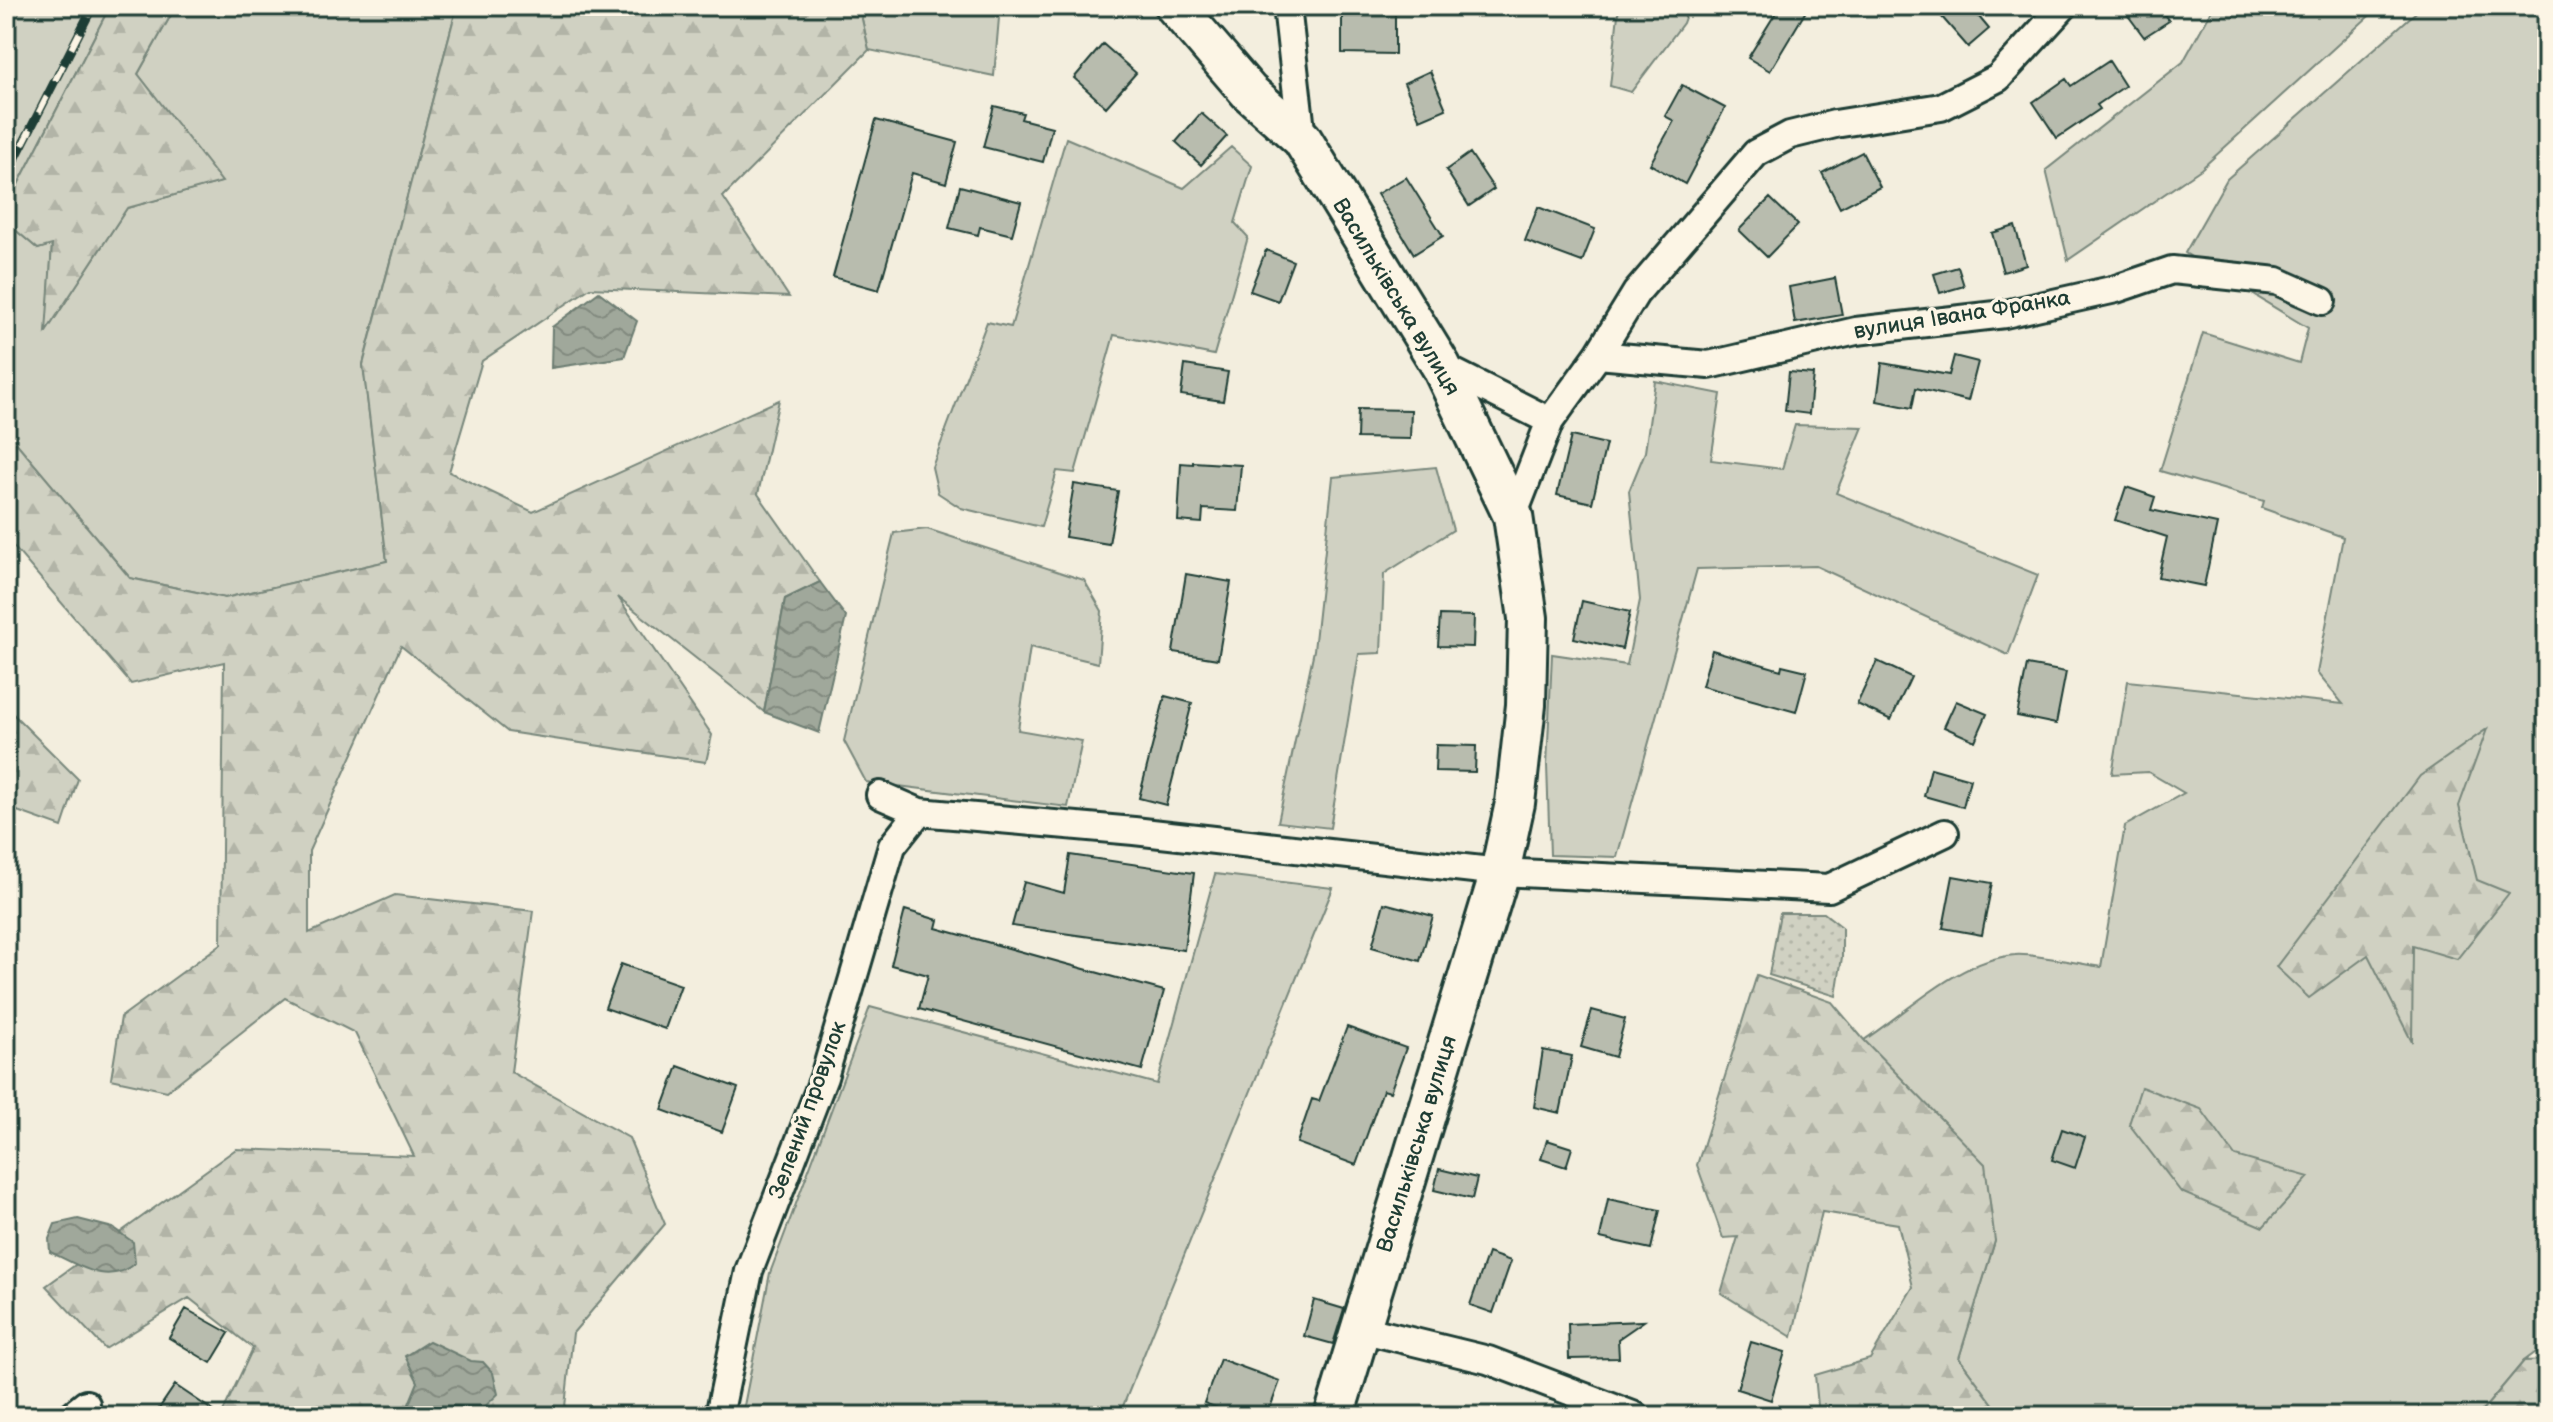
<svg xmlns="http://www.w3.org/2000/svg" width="2553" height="1422" viewBox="0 0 2553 1422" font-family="'Balsamiq Sans',sans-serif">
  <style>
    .green { fill: #d0d1c2; stroke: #78877b; stroke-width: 2 }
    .forest { fill: url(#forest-firs); stroke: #78877b; stroke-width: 2 }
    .park { fill: url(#park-dots); stroke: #78877b; stroke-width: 2 }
    .water { fill: url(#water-waves); stroke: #6c7d72; stroke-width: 2 }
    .building { fill: #b8bcae; stroke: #1f3d34; stroke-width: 2 }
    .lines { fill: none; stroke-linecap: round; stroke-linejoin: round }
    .street-casing { stroke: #1f3d34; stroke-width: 32 }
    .secondary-casing { stroke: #1f3d34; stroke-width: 44 }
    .street { stroke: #fcf5e5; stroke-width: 26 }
    .secondary { stroke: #fcf5e5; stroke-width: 38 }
    .rail-casing { stroke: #1f3d34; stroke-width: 9 }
    .rail { stroke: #fcf5e5; stroke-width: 6; stroke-dasharray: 18; stroke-linecap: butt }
    .labels { text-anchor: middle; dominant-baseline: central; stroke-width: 7; stroke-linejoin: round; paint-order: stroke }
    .street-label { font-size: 22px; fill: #1f3d34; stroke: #fcf5e5 }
  </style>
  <defs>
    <pattern id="forest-firs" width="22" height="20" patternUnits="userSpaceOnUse" patternTransform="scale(2)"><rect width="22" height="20" fill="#d0d1c2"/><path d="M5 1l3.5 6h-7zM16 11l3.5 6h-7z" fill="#b2b4a7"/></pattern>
    <pattern id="park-dots" width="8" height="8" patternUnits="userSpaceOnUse" patternTransform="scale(2)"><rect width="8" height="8" fill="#d0d1c2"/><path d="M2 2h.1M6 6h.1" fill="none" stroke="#b2b4a7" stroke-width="1.8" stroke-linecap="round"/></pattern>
    <pattern id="water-waves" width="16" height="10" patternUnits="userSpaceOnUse" patternTransform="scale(2)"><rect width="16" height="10" fill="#a0a89b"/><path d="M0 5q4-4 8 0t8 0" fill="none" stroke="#828a7f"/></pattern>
  </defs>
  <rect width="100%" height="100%" fill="#f3eede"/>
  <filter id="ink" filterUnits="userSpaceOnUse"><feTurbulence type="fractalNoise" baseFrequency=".0125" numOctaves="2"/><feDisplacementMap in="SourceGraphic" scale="16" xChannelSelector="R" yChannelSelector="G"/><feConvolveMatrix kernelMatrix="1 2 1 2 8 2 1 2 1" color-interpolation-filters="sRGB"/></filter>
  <g filter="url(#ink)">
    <path class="green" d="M6,6H110L6,208Z
      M176,6H457L363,364L387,561L225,598L130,578L6,431V222L38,249L52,244L47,330L127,208L221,182L138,74Z
      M859,6H1000L994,76L869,50Z
      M1619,6H1689L1683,23L1631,92L1610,86Z
      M2214,6H2380L2201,169L2068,260L2046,170L2183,62Z
      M2423,6H2496L2547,16V1344L2524,1361L2478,1416H1998L1996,1408L1959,1358L1995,1241L1864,1040C1910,1010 1958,960 2015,955C2033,953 2080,964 2101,967L2125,826L2184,793L2148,772L2112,774L2128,681L2343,704L2317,673L2343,537L2262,508L2264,501L2160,471L2203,333L2299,363L2308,328L2185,253L2227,179Z
      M1066,138L1184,188L1231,147L1252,166L1235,223L1248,237L1214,355L1114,335L1075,473L1057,471L1041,527L961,508L938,493L932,467L987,322L1011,327Z
      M1655,381L1721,394L1711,460L1782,469L1795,425L1863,427L1836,493L2038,575L2008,655L1816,566L1697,569L1617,857L1550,855L1547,765L1552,654L1627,665L1640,600L1629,491L1645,452Z
      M1436,467L1453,530L1384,574L1381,653L1359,654L1330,828L1278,822L1314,650L1333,477Z
      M927,529L1084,580L1102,611L1098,663L1030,647L1018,730L1082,741L1068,807L866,782L844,741L894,533Z
      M1215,874L1333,888L1119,1416H742L770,1273L870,1007L1157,1084Z"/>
    <path class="forest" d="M110,6H176L138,74L222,182L127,208L46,332L52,245L38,249L6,222V208Z
      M457,6H859L869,50L723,197L789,297L590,288L482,361L449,472L533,512L779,400L758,494L820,582L785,599L764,712L618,597L712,735L706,762L508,732L401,646L309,851V933L395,895L533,911L511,1072L629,1138L665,1224L573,1333L564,1416H221L253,1348L189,1298L105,1349L46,1286L236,1149L414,1156L355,1033L285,998L167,1091L111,1079L121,1017L221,944L224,662L131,684L6,538V460L14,440L130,578L225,598L387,561L363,365Z
      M6,707L78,779L62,827L6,807Z
      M2487,729L2459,806L2477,880L2509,893L2457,959L2413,946L2412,1042L2368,955L2309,998L2276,967L2420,776Z
      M1757,975L1832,1002L1864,1040L1985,1164L1995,1241L1959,1358L1996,1408L1998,1416H1819L1815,1375L1870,1359L1913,1287L1898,1224L1822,1212L1792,1337L1721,1293L1738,1237L1723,1238L1697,1165Z
      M2141,1087L2201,1109L2235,1156L2309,1177L2263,1227L2181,1192L2129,1124Z
      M2547,1360V1416H2478L2524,1361Z"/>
    <path class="park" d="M1780,913H1824L1842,927V957L1836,996L1769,975Z"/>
    <path class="water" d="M599,292L637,321L624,357L551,368L552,327Z
      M820,582L846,617L819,733L764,712L785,599Z
      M78,1219L113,1228L133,1242L135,1263C107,1287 79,1265 50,1252L49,1239L55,1224Z
      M429,1341L471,1361L483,1362L493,1373L498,1394L475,1416H404L418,1382L405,1356Z"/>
    <path class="building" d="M1780,6H1809L1770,71L1748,58Z
      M1953,6H1970L1989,29L1968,47L1941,16Z
      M2121,6H2158L2169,21L2144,37Z
      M1342,13L1395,14V54L1342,53Z
      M1103,44L1136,73L1106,107L1074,78Z
      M2109,61L2125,86L2097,105L2100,109L2057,138L2033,102L2066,79L2071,86Z
      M1430,71L1446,109L1420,120L1404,83Z
      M1682,85L1725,108L1685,184L1650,164L1674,121L1665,116Z
      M994,106L1023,113L1021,119L1052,127L1043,162L983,147Z
      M1201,113L1227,136L1201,165L1176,142Z
      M876,120L957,142L946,183L912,173L879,290L833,277Z
      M1862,152L1880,187L1840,208L1822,173Z
      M1470,153L1494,189L1469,206L1446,170Z
      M1406,177L1443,236L1414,254L1377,194Z
      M960,186L1021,202L1012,235L980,227L978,235L949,228Z
      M1770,198L1798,225L1767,257L1739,230Z
      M1538,207L1595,229L1582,262L1525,241Z
      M2015,226L2026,265L2003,272L1992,233Z
      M1266,250L1293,261L1278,301L1250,291Z
      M1958,267L1964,286L1940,293L1934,274Z
      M1835,278L1842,315L1795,323L1789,287Z
      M1954,356L1978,362L1968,401L1916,388L1912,408L1877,401L1882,363L1949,375Z
      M1185,365L1228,372L1223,401L1181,395Z
      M1789,372L1813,374L1809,414L1785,411Z
      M1358,409L1411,410L1410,439L1357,438Z
      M1571,436L1606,444L1592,503L1557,495Z
      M1193,462L1241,465L1237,511L1203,509L1202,523L1178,521L1181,463L1193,464Z
      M1074,484L1118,491L1109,544L1065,537Z
      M2126,487L2155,497L2151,510L2217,524L2204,586L2158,577L2167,537L2115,520Z
      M1186,574L1231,582L1218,659L1173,652Z
      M1582,601L1630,612L1622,649L1574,638Z
      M1440,615L1474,616L1473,647L1438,646Z
      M1712,650L1781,670L1782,665L1807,671L1796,712L1702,686Z
      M1877,661L1911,677L1891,720L1857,704Z
      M2027,665L2066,672L2056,724L2017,716Z
      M1165,696L1192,703L1166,805L1139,798Z
      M1956,701L1987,714L1975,741L1944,727Z
      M1436,745L1476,746L1475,772L1435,771Z
      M1931,768L1970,779L1963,807L1924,796Z
      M1070,855L1194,873L1184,950L1012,926L1024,882L1064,893Z
      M1953,876L1992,883L1982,935L1943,928Z
      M1384,903L1433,916L1420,961L1372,947Z
      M905,910L938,920L936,928L1164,991L1142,1070L919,1009L928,975L891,965Z
      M621,964L681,985L665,1029L605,1008Z
      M1592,1010L1625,1019L1615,1057L1581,1047Z
      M1347,1027L1406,1048L1390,1092L1383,1090L1356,1165L1297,1143L1312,1099L1319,1101Z
      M1543,1050L1572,1056L1560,1113L1534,1107Z
      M678,1066L738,1088L722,1132L662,1110Z
      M2062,1129L2085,1137L2075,1168L2052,1160Z
      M1547,1140L1572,1148L1566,1167L1541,1159Z
      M1439,1169L1477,1178L1472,1199L1434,1190Z
      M1608,1199L1660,1210L1651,1249L1600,1238Z
      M1488,1253L1511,1261L1493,1313L1470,1305Z
      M1314,1300L1344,1309L1333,1344L1304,1336Z
      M186,1309L229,1333L211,1363L169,1338Z
      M1644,1321L1618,1339L1619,1358L1569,1359L1568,1324Z
      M1751,1342L1785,1352L1771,1400L1737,1389Z
      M1220,1359L1280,1381L1267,1416H1239L1204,1403Z
      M175,1385L221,1416H154Z"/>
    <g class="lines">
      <defs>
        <path id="street" d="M1287,6L1302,139
          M1598,355L1709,365L1856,331L2005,314L2116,289L2172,270L2277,281L2322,301
          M1441,366L1550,421
          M1513,516L1550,421L1598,355L1636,293L1756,153L1790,135L1835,124L1941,107L1998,78L2064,6
          M880,795L919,812L1134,831L1500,872L1829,888L1945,833
          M1361,1329L1488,1360L1635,1416
          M71,1416L86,1404
          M719,1416L749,1271L824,1077L892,846L919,812"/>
        <path id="secondary" d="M1175,6L1249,92L1302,139L1441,366L1513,516L1528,618L1526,705L1515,803L1500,872L1334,1416"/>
      </defs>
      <use href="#street" class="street-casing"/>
      <use href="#secondary" class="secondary-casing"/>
      <use href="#street" class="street"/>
      <use href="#secondary" class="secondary"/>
      <defs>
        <path id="rail" d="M6,177L93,6"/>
      </defs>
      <use href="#rail" class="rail-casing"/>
      <use href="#rail" class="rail"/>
    </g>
  </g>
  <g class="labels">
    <g class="street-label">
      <text transform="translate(1396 297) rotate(59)">Васильківська вулиця</text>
      <text transform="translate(1962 315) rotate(-9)">вулиця Івана Франка</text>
      <text transform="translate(808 1110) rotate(-70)">Зелений провулок</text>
      <text transform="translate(1417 1144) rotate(-73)">Васильківська вулиця</text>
    </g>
  </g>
  <rect width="2553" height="1422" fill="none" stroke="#fcf5e5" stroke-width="32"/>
  <rect x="16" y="16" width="2521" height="1390" fill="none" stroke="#1f3d34" stroke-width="3" filter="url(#ink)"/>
</svg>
